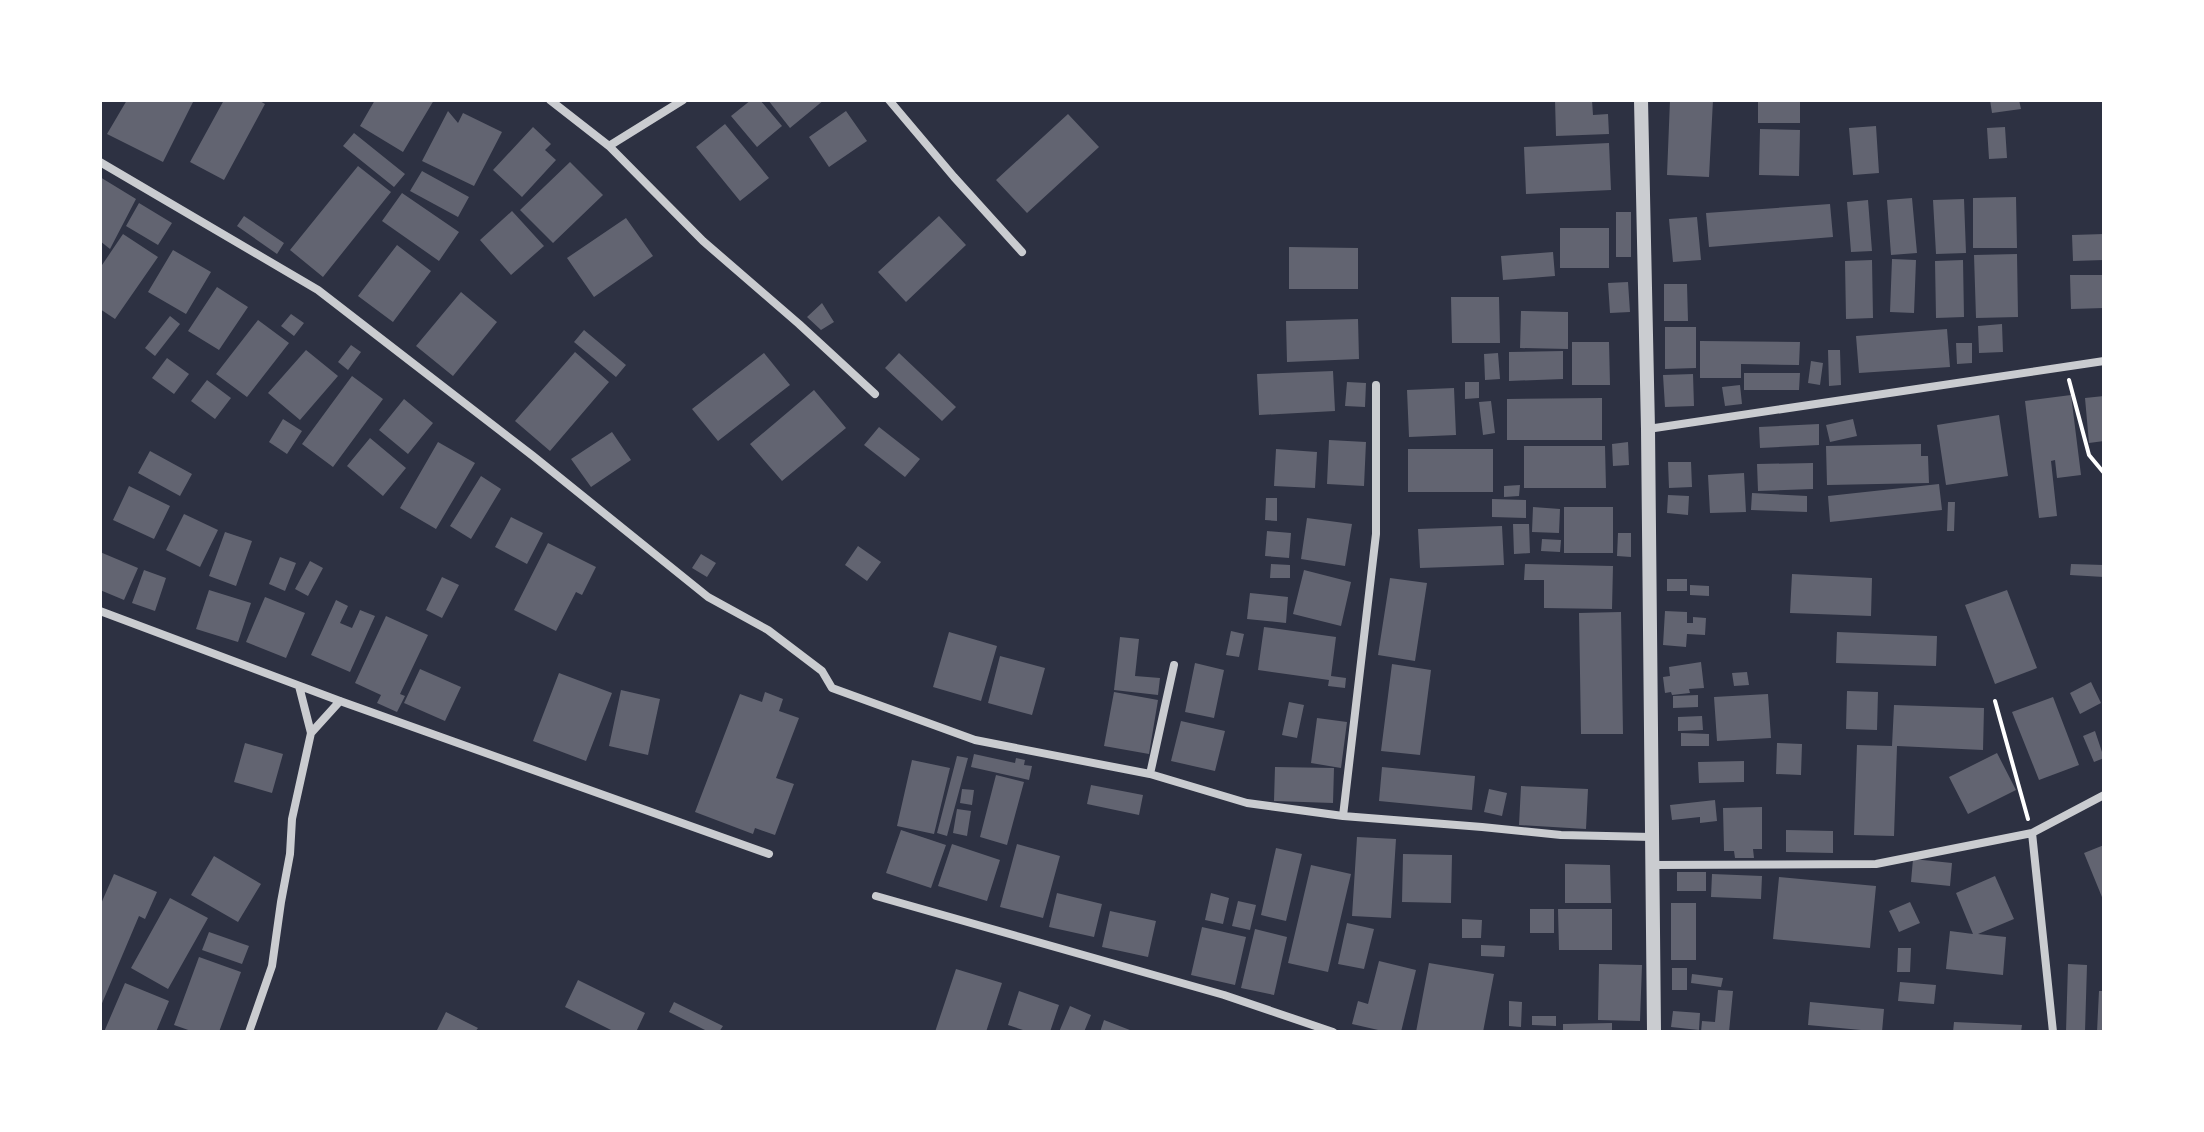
<svg xmlns="http://www.w3.org/2000/svg" width="2204" height="1132" viewBox="0 0 2204 1132" font-family="Mulish,sans-serif">
  <style>
    .building { fill: #626471 }
    .lines { fill: none; stroke-linecap: round; stroke-linejoin: round }
    .path { stroke: #fff; stroke-width: 4 }
    .minor { stroke: #caccd0; stroke-width: 8 }
    .tertiary { stroke: #caccd0; stroke-width: 14 }
  </style>
  <rect width="100%" height="100%" fill="#2d3142"/>
  <path class="building" d="M127,100H194L163,162L107,134Z
    M224,100H258L265,104L224,180L190,162Z
    M375,100H434L403,152L360,126Z
    M751,100H760L782,126L757,147L731,116Z
    M768,100H824L790,128Z
    M1555,100H1592L1593,115L1608,114L1609,134L1556,136Z
    M1670,100H1713L1709,177L1667,175Z
    M1758,100H1800V123H1758Z
    M1990,100H2019L2021,109L1992,113Z
    M448,111L458,123L463,113L502,132L474,186L422,161Z
    M846,111L867,141L829,167L809,137Z
    M1068,114L1099,147L1027,213L996,180Z
    M725,124L769,178L740,201L696,147Z
    M1876,126L1879,173L1853,175L1849,128Z
    M533,127L551,144L545,150L556,160L522,197L493,170Z
    M2005,127L2007,158L1989,159L1987,128Z
    M1760,129L1800,130L1799,176L1759,175Z
    M354,133L405,174L394,187L343,146Z
    M1609,143L1611,190L1526,194L1524,147Z
    M570,162L603,195L553,243L520,210Z
    M358,166L391,192L323,277L290,250Z
    M422,171L469,197L458,217L410,191Z
    M100,177L136,199L110,249L100,241Z
    M402,193L459,232L439,261L382,221Z
    M2016,197L2017,248H1973V198Z
    M1912,198L1917,253L1891,255L1887,200Z
    M1964,199L1966,253L1936,254L1933,200Z
    M1868,200L1872,251L1851,252L1847,202Z
    M139,203L172,223L158,245L126,226Z
    M1830,204L1833,237L1709,247L1706,213Z
    M512,211L544,246L511,275L480,240Z
    M1616,212H1631V257H1616Z
    M244,216L284,243L277,254L237,226Z
    M939,216L966,245L906,302L878,272Z
    M1697,217L1701,260L1673,262L1669,219Z
    M626,218L653,256L594,297L567,258Z
    M1560,228H1609V268H1560Z
    M123,234L158,257L115,319L100,309V268Z
    M2104,234V260L2073,261L2072,235Z
    M397,245L431,271L393,322L358,296Z
    M1289,247L1358,248V289H1289Z
    M173,250L211,272L186,314L148,292Z
    M1553,252L1555,276L1503,280L1501,256Z
    M2017,254L2018,317L1976,318L1974,255Z
    M1892,259L1916,260L1914,313L1890,312Z
    M1872,260L1873,318L1846,319L1845,261Z
    M1963,260L1964,317L1936,318L1935,261Z
    M2070,275H2104V308L2071,309Z
    M1628,282L1630,312L1610,313L1608,283Z
    M1664,284H1687L1688,321H1664Z
    M217,287L248,307L219,350L188,331Z
    M461,292L497,322L453,376L416,346Z
    M1451,297H1499L1500,343H1452Z
    M822,303L834,322L821,330L807,317Z
    M1521,311L1568,312V349L1520,348Z
    M291,314L304,323L294,336L281,326Z
    M170,316L180,324L155,356L145,348Z
    M1358,319L1359,359L1287,362L1286,321Z
    M258,320L289,343L247,397L216,374Z
    M2002,324L2003,352L1979,353L1978,326Z
    M1665,327H1696V368L1665,369Z
    M1947,329L1950,367L1859,373L1856,336Z
    M584,330L626,365L616,377L574,342Z
    M1700,341L1800,342L1799,365L1741,364V378H1700Z
    M1572,342H1609L1610,385H1572Z
    M1956,343H1972V363L1957,364Z
    M351,345L361,352L348,370L338,362Z
    M306,350L338,376L300,420L268,393Z
    M1828,350H1840L1841,385L1829,386Z
    M1563,351V379L1509,381V352Z
    M575,352L609,382L550,451L515,421Z
    M764,353L790,385L718,441L692,409Z
    M899,353L956,407L942,421L885,368Z
    M1498,353L1500,379L1485,380L1484,354Z
    M167,358L189,374L174,394L152,378Z
    M1811,361L1823,363L1820,385L1808,383Z
    M1333,371L1335,411L1259,415L1257,374Z
    M1744,373H1800L1799,390H1744Z
    M1693,374L1694,406L1665,407L1663,375Z
    M352,376L383,399L333,467L302,444Z
    M207,380L231,398L215,419L191,401Z
    M1347,382L1366,383L1365,407L1345,406Z
    M1465,382H1479V398L1465,399Z
    M1740,385L1742,404L1725,406L1722,387Z
    M1454,388L1456,435L1409,437L1407,390Z
    M814,390L846,428L782,481L750,444Z
    M2071,395L2081,475L2057,478L2055,460L2051,461L2057,516L2039,518L2025,401Z
    M2104,396V441L2089,443L2085,398Z
    M1602,398V440H1507V399Z
    M404,399L433,423L408,454L379,430Z
    M1491,401L1495,433L1483,435L1479,402Z
    M1999,415L2008,476L1946,485L1937,425Z
    M283,419L302,431L287,454L269,442Z
    M1853,419L1857,436L1830,442L1826,425Z
    M1819,424V445L1760,448L1759,427Z
    M879,427L920,459L905,477L864,445Z
    M612,432L631,460L591,487L571,459Z
    M370,438L406,468L383,496L347,466Z
    M1329,440L1366,442L1364,486L1327,484Z
    M438,442L475,463L436,529L400,508Z
    M1628,442L1629,465L1613,466L1612,444Z
    M1921,444V456H1928L1929,483L1827,485L1826,446Z
    M1524,446H1605L1606,488H1524Z
    M1276,449L1317,452L1315,488L1274,486Z
    M1408,449H1493V492H1408Z
    M150,451L192,474L180,496L138,473Z
    M1668,462H1691L1692,487L1669,488Z
    M1813,463V489L1758,491L1757,464Z
    M1744,473L1746,512L1710,513L1708,475Z
    M481,476L501,489L471,539L450,526Z
    M1939,484L1942,510L1830,522L1828,496Z
    M1520,485L1519,496L1504,497V486Z
    M129,486L170,506L154,539L113,520Z
    M1752,493L1807,496V512L1751,510Z
    M1668,495L1689,496L1688,515L1667,513Z
    M1266,498H1277V521L1265,520Z
    M1492,499L1526,500V518L1492,517Z
    M1948,502H1955L1954,531H1947Z
    M1533,507L1560,509L1559,533L1532,532Z
    M1564,507H1613V553H1564Z
    M184,514L218,530L200,567L166,550Z
    M511,517L543,533L527,564L495,547Z
    M1307,518L1352,524L1345,566L1301,559Z
    M1513,524H1529L1530,553L1514,554Z
    M1502,526L1504,565L1420,568L1418,529Z
    M1267,531L1291,533L1289,558L1265,556Z
    M225,532L252,541L236,586L209,576Z
    M1618,533H1631V557L1617,556Z
    M1542,539L1561,540L1560,552L1541,551Z
    M548,543L596,567L582,595L576,592L556,631L514,610Z
    M858,546L881,562L867,581L845,565Z
    M100,552L138,568L124,600L100,590Z
    M701,554L716,563L707,577L692,568Z
    M280,557L296,563L285,591L269,584Z
    M310,561L323,568L308,596L295,589Z
    M1271,564L1290,565V578H1270Z
    M1525,564L1613,566L1612,609L1544,608V580H1524Z
    M2071,564L2104,565V577L2070,575Z
    M144,570L166,578L155,611L132,603Z
    M1304,570L1351,582L1341,626L1293,614Z
    M1792,574L1872,578L1871,616L1790,613Z
    M442,577L459,585L442,618L426,610Z
    M1390,578L1427,583L1415,661L1378,655Z
    M1667,579H1687V591H1667Z
    M1690,585L1709,586V596L1690,595Z
    M209,590L251,603L238,642L196,629Z
    M2007,590L2037,668L1995,684L1965,605Z
    M1250,593L1288,597L1286,623L1247,619Z
    M265,597L305,613L286,658L246,642Z
    M336,600L348,606L340,623L352,628L360,610L375,616L350,672L311,655Z
    M1665,611L1687,612V623H1693V617L1706,618L1705,635L1687,634L1686,647L1663,645Z
    M1621,612L1623,734H1581L1579,613Z
    M386,616L428,635L400,694L405,696L397,712L377,703L381,695L355,683Z
    M1264,627L1336,637L1331,676L1346,678L1345,688L1328,686L1329,680L1258,670Z
    M1231,631L1244,634L1239,657L1226,655Z
    M949,632L997,646L981,701L933,687Z
    M1837,632L1937,636L1936,666L1836,663Z
    M1120,637L1139,639L1135,676L1160,678L1158,695L1114,690Z
    M1000,656L1045,668L1032,715L988,703Z
    M1701,662L1704,688L1689,689L1690,693L1672,695L1671,692L1665,693L1663,677L1670,676L1669,667Z
    M1195,663L1224,670L1214,718L1185,712Z
    M1392,664L1431,670L1420,755L1381,751Z
    M420,669L461,687L445,721L404,703Z
    M1747,672L1749,685L1734,686L1732,673Z
    M559,673L612,693L586,761L533,741Z
    M2091,682L2101,703L2080,714L2070,693Z
    M621,690L660,699L648,755L609,746Z
    M1847,691L1878,692L1877,730L1846,729Z
    M765,692L783,699L779,711L799,718L776,778L794,784L775,835L755,828L753,834L695,812L740,694L762,702Z
    M1114,692L1158,700L1149,754L1104,746Z
    M1768,694L1771,738L1717,741L1714,697Z
    M1698,695V707L1673,708V696Z
    M2053,697L2079,765L2039,780L2012,712Z
    M1289,702L1304,705L1297,738L1282,735Z
    M1894,705L1984,708L1983,750L1897,746L1894,836L1854,835L1857,745L1892,746Z
    M1702,716L1703,730L1678,731V717Z
    M1317,718L1347,722L1341,768L1311,763Z
    M1181,721L1225,731L1215,771L1171,761Z
    M2095,731L2104,758L2094,762L2083,736Z
    M1681,733L1709,734V746H1681Z
    M245,743L283,754L272,793L234,782Z
    M1777,743L1802,744L1801,775L1776,774Z
    M1997,753L2016,790L1968,814L1949,777Z
    M974,754L1015,763L1016,758L1025,760L1024,765L1032,766L1029,780L971,767Z
    M957,756L968,758L947,836L937,833Z
    M912,760L950,768L934,834L897,826Z
    M1744,761V782L1699,783L1698,762Z
    M1275,767L1334,768L1333,803L1274,801Z
    M1382,767L1475,776L1472,810L1379,801Z
    M996,775L1024,782L1007,845L980,837Z
    M1091,785L1143,795L1139,815L1087,804Z
    M1521,786L1588,789L1586,829L1519,825Z
    M962,789L974,790L972,805L960,803Z
    M1489,789L1507,793L1502,816L1484,812Z
    M1715,800L1717,821L1700,823V817L1672,820L1670,805Z
    M1762,807V849H1753L1754,858H1735L1734,851H1724L1723,808Z
    M957,809L971,811L967,836L953,833Z
    M901,830L946,845L931,888L886,873Z
    M1786,830L1833,831V853L1786,852Z
    M1357,837L1396,839L1391,918L1352,916Z
    M952,844L1000,860L987,901L938,886Z
    M1017,844L1060,856L1043,918L1000,907Z
    M2104,845V902L2084,853Z
    M1276,848L1302,854L1286,921L1261,915Z
    M1403,854L1452,855L1451,903L1402,902Z
    M214,856L261,884L238,922L191,895Z
    M1913,859L1952,863L1950,886L1911,882Z
    M1565,864L1610,865L1611,903H1565Z
    M1311,865L1351,874L1328,972L1288,963Z
    M1677,872H1706V891H1677Z
    M114,874L157,892L145,919L139,916L100,1008V906Z
    M1712,874L1762,876L1761,899L1711,897Z
    M1995,876L2014,919L1978,934L2006,937L2003,975L1946,969L1950,931L1973,934L1956,893Z
    M1779,877L1876,886L1870,948L1773,939Z
    M1057,893L1102,904L1094,937L1049,927Z
    M1211,893L1229,898L1223,924L1205,920Z
    M170,898L208,918L168,989L131,968Z
    M1238,901L1256,905L1250,930L1232,926Z
    M1910,902L1920,923L1899,932L1889,911Z
    M1671,903H1696V960H1671Z
    M1530,909H1554V933H1530Z
    M1558,909H1612V950H1559Z
    M1110,911L1156,921L1148,957L1102,947Z
    M1462,919L1482,920L1481,938H1462Z
    M1347,923L1374,929L1364,969L1338,964Z
    M1202,927L1246,937L1235,985L1191,975Z
    M1255,929L1287,937L1274,995L1241,988Z
    M209,932L249,946L242,964L202,950Z
    M1481,945L1505,946L1504,957L1481,956Z
    M1898,948H1911L1910,972H1897Z
    M199,957L241,972L219,1032H194L174,1025Z
    M1379,961L1416,970L1401,1032H1387L1352,1024L1358,1001L1368,1004Z
    M1429,963L1494,974L1483,1032H1416Z
    M1599,964L1642,965L1640,1021L1598,1020Z
    M2068,964L2087,965L2085,1032H2066Z
    M1672,968H1687V990H1672Z
    M956,969L1002,983L986,1032H935Z
    M1692,974L1723,978L1721,987L1691,983Z
    M578,980L645,1013L636,1032H615L565,1007Z
    M1900,982L1936,985L1934,1004L1898,1001Z
    M125,983L169,1001L156,1032H104Z
    M1718,990L1733,991L1729,1032H1701L1702,1021L1715,1022Z
    M1019,991L1059,1005L1050,1032H1029L1008,1025Z
    M2099,991H2104V1032H2097Z
    M1509,1001L1522,1002L1521,1027L1509,1026Z
    M674,1002L723,1026L719,1032H709L669,1012Z
    M1810,1002L1884,1009L1882,1032L1808,1025Z
    M1070,1006L1091,1015L1084,1032H1059Z
    M1673,1011L1700,1013L1699,1030L1671,1027Z
    M446,1012L478,1028L475,1032H436Z
    M1532,1016H1556V1026L1532,1025Z
    M1104,1020L1135,1032H1100Z
    M1954,1022L2022,1025L2021,1032H1953Z
    M1612,1023V1032H1563V1024Z"/>
  <g class="lines">
    <path class="path" d="M2069,380L2089,455L2104,473
      M1995,701L2028,819"/>
    <path class="minor" d="M550,100L609,146L703,241L799,324L875,394
      M889,100L954,177L1022,252
      M609,146L683,100
      M100,162L318,290L533,456L708,597L768,630L822,671L832,688L975,740L1150,774L1247,803L1343,816L1482,827L1561,835L1652,837
      M1648,429L2104,361
      M100,611L340,701L769,854
      M311,733L340,701
      M1150,774L1174,665
      M1343,816L1376,534V385
      M2032,833L2053,1032
      M1652,865L1876,864L2032,833L2104,795
      M876,896L1224,995L1333,1032
      M249,1032L272,966L281,902L290,854L292,819L311,733L299,686"/>
    <path class="tertiary" d="M1641,100L1648,429L1654,1032"/>
  </g>
  <rect width="2204" height="1132" fill="none" stroke="#ffffff" stroke-width="204"/>
</svg>
